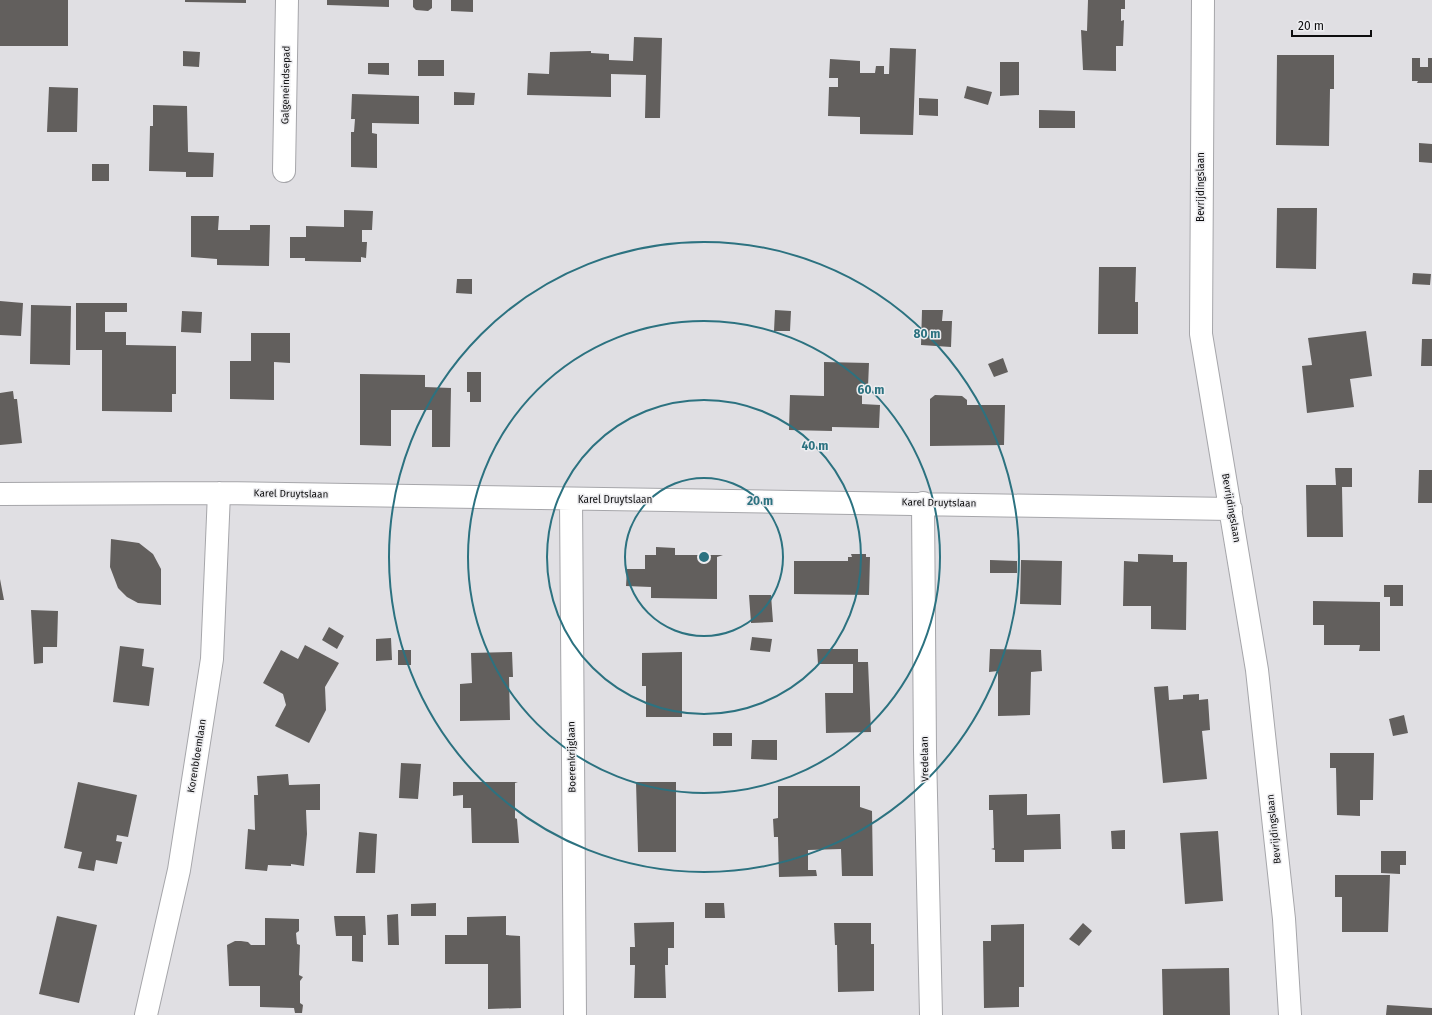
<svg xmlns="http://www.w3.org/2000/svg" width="1432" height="1015" viewBox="0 0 1432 1015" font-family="'Fira Sans',sans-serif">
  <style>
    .building { fill: #625f5d }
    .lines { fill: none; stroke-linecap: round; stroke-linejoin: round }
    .street-casing { stroke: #a6a6aa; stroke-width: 24 }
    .street { stroke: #fff; stroke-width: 22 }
    .ring { fill: none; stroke: #2c7280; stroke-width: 2 }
    .labels { text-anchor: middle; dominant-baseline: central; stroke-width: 3; stroke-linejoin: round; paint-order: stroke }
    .street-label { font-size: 10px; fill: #0d0d0e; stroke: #ededf0 }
    .centre { fill: #2c7280; stroke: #ededf0; stroke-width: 2 }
    .ring-label { font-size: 12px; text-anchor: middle; font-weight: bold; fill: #2c7280; stroke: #ededf0; stroke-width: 3; stroke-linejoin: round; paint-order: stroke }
  </style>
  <rect width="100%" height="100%" fill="#e0dfe3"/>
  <path class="building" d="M0,0H68V46H0Z
    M185,0H246V3L185,2Z
    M327,0H389V7L327,5Z
    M413,0H432V8L428,11L416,10L413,7Z
    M451,0H473V12L451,11Z
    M1088,0H1125V9H1121V21L1124,20L1123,46H1116V71L1083,70L1081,30L1087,31Z
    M634,37L662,38L660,118H645L646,75L611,74V97L527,95L528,73L549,74L550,52L591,51V53L609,54V60L633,61Z
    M890,48L916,49L913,135L860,134V117L828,116L829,87H838V78H829L830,59L860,61V73H875L876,66H884V74H889Z
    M183,51L200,52L199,67L183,66Z
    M1277,55H1334V89H1330L1329,146L1276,145Z
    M1412,58H1420V67H1428V58H1432V83H1417L1418,81H1412Z
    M418,60H444V76H418Z
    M1000,62H1019V95L1000,96Z
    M368,63H389V75L368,74Z
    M967,86L992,92L988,105L964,98Z
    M49,87L78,88L77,132H47Z
    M454,92L475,93L474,105H454Z
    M352,94L419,96V124L372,123V133L377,134V168L351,167V132H354L355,119H351Z
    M919,98L938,99V116L919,115Z
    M153,105L187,106L188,152L214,153L213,177H186V172L149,171L150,126H153Z
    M1039,110L1075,111V128H1039Z
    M1419,143L1432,144V163L1419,162Z
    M92,164H109V181H92Z
    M1277,208H1317L1316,269L1276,268Z
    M344,210L373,211L372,230H362V242H367L366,258L361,257V262L305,261V258H290V237H306V226L344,227Z
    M191,216H219L218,230H250V225H270L269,266L217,265V259L191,257Z
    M1099,267H1136L1135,302H1138V334H1098Z
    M1413,273L1431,274L1430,285L1412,284Z
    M457,279H472V294L456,293Z
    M0,301L23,303L21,336L0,335Z
    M76,303H127V312H105V332H126V345L176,346V394H172V412L102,411V350H76Z
    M31,305L71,306L70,365L30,364Z
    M775,310L791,311L790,331H774Z
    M922,310H943L942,321H952L951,347L921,345Z
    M182,311L202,312L201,333L181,332Z
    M1366,331L1372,376L1350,379L1354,407L1307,413L1302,366L1312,365L1308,338Z
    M251,333H290V363L274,362V400L230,399V361H251Z
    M1422,339H1432V366H1421Z
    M1003,358L1008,372L994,377L988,364Z
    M824,362L869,363L868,387H862V404L880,405L879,428L832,427V431L789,430L790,395L824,396Z
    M467,372H481V402H470V392H467Z
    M360,374L425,375V387L451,388L450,447H432V410H391V446L360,445Z
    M13,391L14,399H17L22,443L0,445V393Z
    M935,395L962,396L967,400V405H1005L1004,445L930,446V399Z
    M1335,468H1352V487H1342L1343,537H1307L1306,485H1336Z
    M1419,470H1432V503H1418Z
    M111,539L139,543L153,554L161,569V605L138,603L127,597L118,588L110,567Z
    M656,547L675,548V555H723L717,557V599L651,598V587L626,586L627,569H645V555H656Z
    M851,554H866V557H870L869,595L794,594V561H848V557H852Z
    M1138,554L1173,555V562H1187L1186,630L1151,629V606H1123L1124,561L1138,562Z
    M990,560L1017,561V573H990Z
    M1021,560L1062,561L1061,605L1020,604Z
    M0,579L4,600H0Z
    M1384,585H1403V606H1390V597H1384Z
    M749,595H771L773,622L751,623Z
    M1313,601L1380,602V651H1359L1360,645H1324V625H1313Z
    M31,610L58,611L57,647H43V663L34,664Z
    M329,627L344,636L337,649L322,640Z
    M752,637L772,639L770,652L750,650Z
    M391,638L392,660L376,661V639Z
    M305,645L339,663L325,687L326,710L309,743L275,726L286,705L283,694L263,683L281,650L298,659Z
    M120,646L144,649L142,666L154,668L149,706L113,702Z
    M817,649H858V662H868L871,732L826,733L825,693H853V664H818Z
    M990,649L1041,650L1042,671L1031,672L1030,715L998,716V671L989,672Z
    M398,650H411V665H398Z
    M512,652L513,677H509L510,720L460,721V684L472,683L471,653Z
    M682,652V717H646V686H642V653Z
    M1168,686L1169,700L1183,699V695L1199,694V700L1208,699L1210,730L1202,731L1207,779L1163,783L1154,687Z
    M1404,715L1408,733L1393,736L1389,719Z
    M713,733H732V746H713Z
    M752,740H777V760L751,759Z
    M1330,753H1374L1373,800H1360V816L1337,815L1336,768H1330Z
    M401,763L421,764L418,799L399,798Z
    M288,774L289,785L320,784V810H306L307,834L304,866L291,864V866L268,865L267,871L245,869L248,829L255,830L254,795H258L257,776Z
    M78,782L137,795L128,837L117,835L116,841L122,842L117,864L96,860L94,871L78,868L82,852L64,848Z
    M453,782H518L515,783V818L517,819L519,843H472L471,808H463V795L453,796Z
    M636,782H676V852H638Z
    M778,786H860V807L872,811L873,876H842L841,849L808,850V870H816L817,876L779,877L778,837H774L773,819L778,818Z
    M1027,794V815L1060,814L1061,849L1024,850V862H995V850L991,849L994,848L993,810H989V795Z
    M1125,830V849H1112L1111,831Z
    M1218,831L1223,901L1185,904L1180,833Z
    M359,832L377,834L375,873H356Z
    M1381,851H1406V865H1400V874L1381,873Z
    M1335,875H1390L1388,932H1342V897H1335Z
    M436,903V916H411V904Z
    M705,903H724L725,918H705Z
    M398,914L399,945H388L387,915Z
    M57,916L97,925L79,1003L39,994Z
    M334,916H365L366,935H363V962L352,961V936H336Z
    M506,916V935L520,936L521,1008L488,1009V964H445V935H467V917Z
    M265,918L299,919V931L296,933L297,944L300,945L299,975L303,977L300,981V1003L303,1005L302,1013H295L294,1008L260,1007V986H229L227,945L235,941H241L248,942L251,945H265Z
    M674,922V948H668V965H665L666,998H634L635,965H630V947H635L634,923Z
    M834,923H871V944H874V991L838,992L837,945H835Z
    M1083,923L1092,931L1079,946L1069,939Z
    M1024,924V987H1019V1007L984,1008L983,941H991V925Z
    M1229,968L1230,1015H1163L1162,969Z
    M1387,1005L1432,1008V1015H1386Z"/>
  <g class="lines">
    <defs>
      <path id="street" d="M1203,0L1201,334L1257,670L1284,919L1290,1015
        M284,171L287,0
        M0,494L219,493L1231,509
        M571,500L575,1015
        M923,503L925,751L931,1015
        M146,1015L179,870L212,659L219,493"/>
    </defs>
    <use href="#street" class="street-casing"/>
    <use href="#street" class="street"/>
  </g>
  <g class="ring">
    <circle cx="704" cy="557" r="79"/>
    <circle cx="704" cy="557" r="157"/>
    <circle cx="704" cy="557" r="236"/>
    <circle cx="704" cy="557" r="315"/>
  </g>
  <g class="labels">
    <g class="street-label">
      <text transform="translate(286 85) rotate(-89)">Galgeneindsepad</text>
      <text transform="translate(1201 187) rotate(-90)">Bevrijdingslaan</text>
      <text transform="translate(291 494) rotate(1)">Karel Druytslaan</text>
      <text x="615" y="500">Karel Druytslaan</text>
      <text transform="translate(939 503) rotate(1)">Karel Druytslaan</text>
      <text transform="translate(1231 508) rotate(80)">Bevrijdingslaan</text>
      <text transform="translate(197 756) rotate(-81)">Korenbloemlaan</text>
      <text transform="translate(572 757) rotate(-91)">Boerenkrijglaan</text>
      <text transform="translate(925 759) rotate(-91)">Vredelaan</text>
      <text transform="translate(1274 829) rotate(-96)">Bevrijdingslaan</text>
    </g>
  </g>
  <circle cx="704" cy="557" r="6" class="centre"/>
  <g class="ring-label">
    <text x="927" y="338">80 m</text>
    <text x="871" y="394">60 m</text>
    <text x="815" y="450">40 m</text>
    <text x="760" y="505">20 m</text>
  </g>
  <path d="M1292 30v6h79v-6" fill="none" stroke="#0d0d0e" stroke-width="2"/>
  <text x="1298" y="30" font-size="12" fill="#0d0d0e" stroke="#ededf0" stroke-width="3" paint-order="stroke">20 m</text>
</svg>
